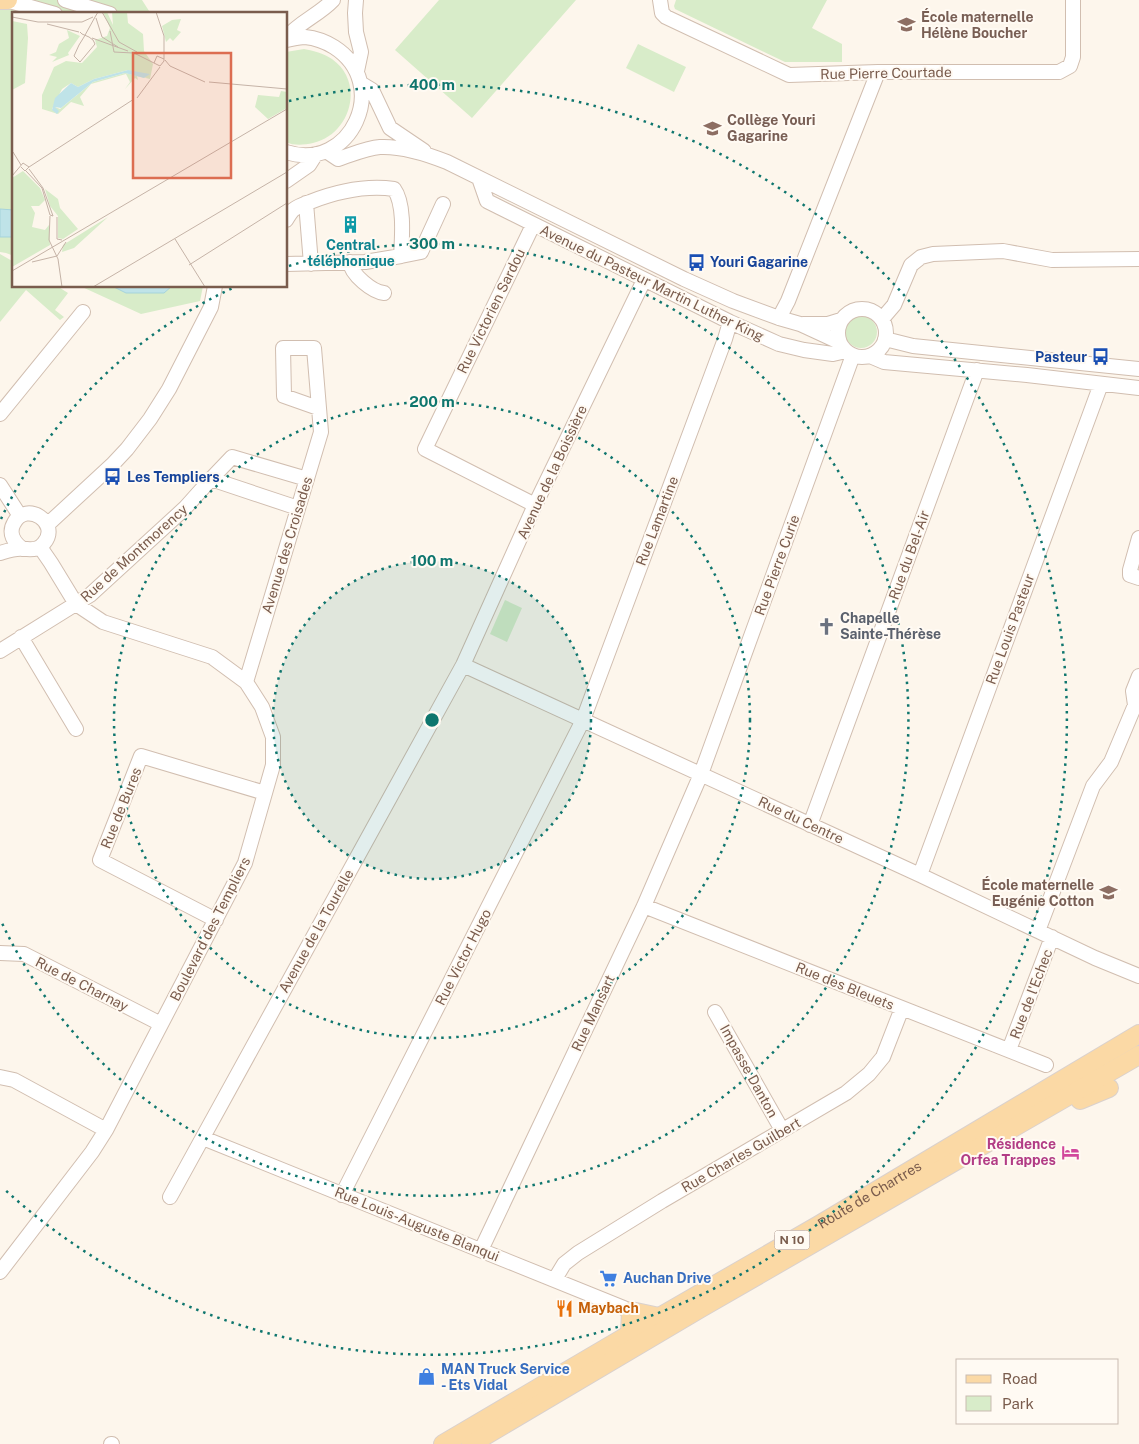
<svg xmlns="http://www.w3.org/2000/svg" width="1139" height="1444" viewBox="0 0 1139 1444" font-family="'Public Sans',sans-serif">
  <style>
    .green { fill: #d8ecc9 }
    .water { fill: #bfe3e8; stroke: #a5d3da }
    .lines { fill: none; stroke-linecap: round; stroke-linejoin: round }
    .minor-casing { stroke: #d1beb0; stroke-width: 16 }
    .major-casing { stroke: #dad1cd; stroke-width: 20 }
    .minor { stroke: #fff; stroke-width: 14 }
    .major { stroke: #fbd9a5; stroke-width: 18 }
    .ring { fill: none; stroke: #0f766e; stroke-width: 2.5; stroke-dasharray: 2.5 5 }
    .labels { text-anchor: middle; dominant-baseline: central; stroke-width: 4; stroke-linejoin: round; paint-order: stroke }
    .shield { fill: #fffaf3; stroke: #a28b7f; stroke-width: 1 }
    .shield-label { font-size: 12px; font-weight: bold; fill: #7a5c4d }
    .education-label { font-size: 14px; font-weight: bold; fill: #785e54; stroke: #fffaf3; text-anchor: start }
    .street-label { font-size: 14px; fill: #7a5c4d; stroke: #fffaf3 }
    .culture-label { font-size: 14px; font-weight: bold; fill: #0d838f; stroke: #fffaf3 }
    .transit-label { font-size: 14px; font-weight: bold; fill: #164399; stroke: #fffaf3; text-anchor: start }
    .worship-label { font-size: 14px; font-weight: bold; fill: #5b616d; stroke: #fffaf3; text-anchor: start }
    .hotel-label { font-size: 14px; font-weight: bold; fill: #b23c85; stroke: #fffaf3; text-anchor: end }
    .shop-label { font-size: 14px; font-weight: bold; fill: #366cbe; stroke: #fffaf3; text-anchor: start }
    .food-label { font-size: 14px; font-weight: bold; fill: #c56008; stroke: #fffaf3; text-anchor: start }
    .inset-road { fill: none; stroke: #c5b3a7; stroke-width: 1 }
    .view { fill: #dc6d51; fill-opacity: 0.15; stroke: #dc6d51; stroke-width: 2.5 }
    .inset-edge { fill: none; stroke: #7a5c4d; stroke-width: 2.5 }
    .centre { fill: #0f766e; stroke: #fffaf3; stroke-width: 2.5 }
    .ring-label { font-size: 15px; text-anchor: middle; font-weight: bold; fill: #0f766e; stroke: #fffaf3; stroke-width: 4; stroke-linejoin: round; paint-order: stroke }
  </style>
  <rect width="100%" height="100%" fill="#fdf6ec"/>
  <path class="green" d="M0,0H142L151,14H14V210L0,209Z
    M439,0H576L472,118L395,50Z
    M676,0H827L812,28L842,44V62H785L675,9L674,6Z
    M638,44L686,67L674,92L626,68Z
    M304,49C314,51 323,53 332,59C366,83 350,135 313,143C304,145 294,146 286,142V52Z
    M0,237H14V256L6,253L0,252Z
    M0,254L14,262V286H57L68,293L55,310L64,317L60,320L26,290L0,322Z
    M80,286H112L126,293H164L172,286H203L200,301L141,314Z
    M845 332a16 16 0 1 1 32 0a16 16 0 1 1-32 0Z
    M505,600L522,608L507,642L490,634Z"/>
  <path class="water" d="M0,209L14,210V237H0Z
    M112,286H172L164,293H126Z"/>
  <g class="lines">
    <defs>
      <path id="minor" d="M6,0L55,14
        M65,0L110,14
        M356,0L355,13L356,32L361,52L357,71
        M660,0L662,13L666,17L789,75L878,72H1059L1070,66L1073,57V0
        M286,38C299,22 319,15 333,0
        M286,40C292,39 299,37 305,37C315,38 326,42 334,47C392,84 351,173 286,152
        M362,84L372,90L390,128L424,151
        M326,151L338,159C351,155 366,148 380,147C402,146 427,154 447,162L684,279L733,301L779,318L800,324L839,342
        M479,178L487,201L730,322L779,344L804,350L833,354L846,351
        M286,181L309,165L316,154
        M306,203L311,264
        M286,220C288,217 290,213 293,210C298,206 304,204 310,202C338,191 365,185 394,189C405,204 402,238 401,256L365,262L286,264
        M533,225L425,449L535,505
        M401,256L421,252L443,204
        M350,262C351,275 373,292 384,293
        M838 333a24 24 0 1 1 48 0a24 24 0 1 1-48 0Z
        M779,318L788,301L878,72
        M882,319L894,305L911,265L921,257L933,254L1003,251L1052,260L1139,259
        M803,324H828L841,320
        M885,339L913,346L1139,369
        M870,356L884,362L1027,375L1139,388
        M0,414L83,312
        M0,485L20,516
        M298,508L211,479L232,457L307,479
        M47,525L112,465L127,449L150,419L169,389L211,307L215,286
        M1139,538L1130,570V575L1139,578
        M0,553C7,551 16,548 23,549C31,549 38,551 44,543C61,523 26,500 14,523C8,533 14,543 23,549
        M21,637L76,729
        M0,651L90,595L185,508L211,479
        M463,665L920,875L1095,958L1139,976
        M246,682L321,432L314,348H283L284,396L318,408
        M810,825L977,370
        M920,875L1101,384
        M644,906L1046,1065
        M216,920L100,860L141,756L265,793
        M1038,931L1093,786L1111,762L1135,705L1133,691L1139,676
        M0,953L24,954L161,1024
        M715,1012L782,1130
        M1009,1050L1052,937
        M0,1077L14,1080L106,1130
        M203,1138L631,1311
        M342,1195L583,720L725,339L730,322
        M170,1197L463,665L535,505L644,280
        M481,1250L644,906L701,774L853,355
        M0,1272L92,1152L106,1130L245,863L273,765V737L262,707L246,682L212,657L103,622L76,604L51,563L40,547
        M555,1279L564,1264L578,1253L662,1201L846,1093L869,1074L883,1057L902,1008
        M111,1444H112"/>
      <g id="major">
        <path d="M0,0H8"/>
        <path d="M1080,1100L1109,1088"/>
        <path d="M630,1334L631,1311L659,1317"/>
        <path id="s1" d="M443,1444L630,1334L819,1225L1139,1034"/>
        <path d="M471,1444L701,1308L1139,1055"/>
      </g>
    </defs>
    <use href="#minor" class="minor-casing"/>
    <use href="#major" class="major-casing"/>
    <use href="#minor" class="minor"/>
    <use href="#major" class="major"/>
  </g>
  <circle cx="432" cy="720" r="159" fill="#0f766e" fill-opacity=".12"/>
  <g class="ring">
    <circle cx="432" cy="720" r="159"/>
    <circle cx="432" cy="720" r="318"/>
    <path d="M1 519A476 476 0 0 1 235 287M289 266A476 476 0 1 1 1 921"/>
    <path d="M289 101A635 635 0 1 1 3 1188"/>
  </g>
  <defs>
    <symbol id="school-bare" viewBox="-9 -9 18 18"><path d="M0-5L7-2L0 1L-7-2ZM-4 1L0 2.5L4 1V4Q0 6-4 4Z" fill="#8d6e63" stroke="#fffaf3" stroke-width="2.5" paint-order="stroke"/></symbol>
    <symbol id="building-bare" viewBox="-9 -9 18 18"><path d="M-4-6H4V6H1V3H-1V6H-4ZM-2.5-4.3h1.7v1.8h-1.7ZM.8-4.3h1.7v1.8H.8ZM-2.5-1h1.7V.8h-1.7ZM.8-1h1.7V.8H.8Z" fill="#0f9aa8" stroke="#fffaf3" stroke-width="2.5" paint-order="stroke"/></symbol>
    <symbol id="bus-bare" viewBox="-9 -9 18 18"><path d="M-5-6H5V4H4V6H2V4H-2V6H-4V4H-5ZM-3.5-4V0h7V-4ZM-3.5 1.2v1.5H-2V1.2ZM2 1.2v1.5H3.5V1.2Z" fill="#1a4fb4" stroke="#fffaf3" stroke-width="2.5" paint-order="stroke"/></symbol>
    <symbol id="church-bare" viewBox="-9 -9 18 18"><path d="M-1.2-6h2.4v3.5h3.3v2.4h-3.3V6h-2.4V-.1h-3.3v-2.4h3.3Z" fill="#6b7280" stroke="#fffaf3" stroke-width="2.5" paint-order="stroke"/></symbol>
    <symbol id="hotel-bare" viewBox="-9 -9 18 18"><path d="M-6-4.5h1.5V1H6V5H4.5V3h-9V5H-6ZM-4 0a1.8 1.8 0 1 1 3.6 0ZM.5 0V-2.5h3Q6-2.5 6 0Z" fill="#d1479c" stroke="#fffaf3" stroke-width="2.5" paint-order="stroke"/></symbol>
    <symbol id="supermarket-bare" viewBox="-9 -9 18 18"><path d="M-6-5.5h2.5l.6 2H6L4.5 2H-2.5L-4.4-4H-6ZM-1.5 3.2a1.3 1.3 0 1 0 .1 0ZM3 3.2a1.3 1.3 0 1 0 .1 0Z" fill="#3f7fe0" stroke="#fffaf3" stroke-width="2.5" paint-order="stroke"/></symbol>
    <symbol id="restaurant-bare" viewBox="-9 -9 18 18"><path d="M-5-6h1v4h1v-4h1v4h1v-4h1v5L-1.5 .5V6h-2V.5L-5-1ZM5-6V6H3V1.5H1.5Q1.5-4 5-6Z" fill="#e8710a" stroke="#fffaf3" stroke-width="2.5" paint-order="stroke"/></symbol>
    <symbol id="shop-bare" viewBox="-9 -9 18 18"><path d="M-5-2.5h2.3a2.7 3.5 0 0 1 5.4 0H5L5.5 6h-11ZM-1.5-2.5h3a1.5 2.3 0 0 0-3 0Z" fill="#3f7fe0" stroke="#fffaf3" stroke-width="2.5" paint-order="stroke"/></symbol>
  </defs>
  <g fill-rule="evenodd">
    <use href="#school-bare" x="894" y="12" width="25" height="25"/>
    <use href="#school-bare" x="700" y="116" width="25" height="25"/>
    <use href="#building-bare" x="338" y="212" width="25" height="25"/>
    <use href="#bus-bare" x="684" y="250" width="25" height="25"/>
    <use href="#bus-bare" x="1088" y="344" width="25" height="25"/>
    <use href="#bus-bare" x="100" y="464" width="25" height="25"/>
    <use href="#church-bare" x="814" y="614" width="25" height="25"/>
    <use href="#school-bare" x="1096" y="880" width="25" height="25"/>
    <use href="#hotel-bare" x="1058" y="1140" width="25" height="25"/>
    <use href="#supermarket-bare" x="596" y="1266" width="25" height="25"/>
    <use href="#restaurant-bare" x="552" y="1296" width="25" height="25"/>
    <use href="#shop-bare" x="414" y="1364" width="25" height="25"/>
  </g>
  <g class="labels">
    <rect class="shield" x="774.5" y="1230.5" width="35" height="19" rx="4"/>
    <g class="shield-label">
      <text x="792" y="1240">N 10</text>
    </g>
    <g class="education-label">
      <text x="921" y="17">École maternelle<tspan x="921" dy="16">Hélène Boucher</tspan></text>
      <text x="727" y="120">Collège Youri<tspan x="727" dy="16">Gagarine</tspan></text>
      <text x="1094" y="885" text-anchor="end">École maternelle<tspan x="1094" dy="16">Eugénie Cotton</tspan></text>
    </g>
    <g class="street-label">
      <text transform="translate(886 73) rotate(-1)">Rue Pierre Courtade</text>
      <text transform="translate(652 283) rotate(26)">Avenue du Pasteur Martin Luther King</text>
      <text transform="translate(491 311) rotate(-64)">Rue Victorien Sardou</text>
      <text transform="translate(552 472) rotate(-65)">Avenue de la Boissière</text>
      <text transform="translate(657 521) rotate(-69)">Rue Lamartine</text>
      <text transform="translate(287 545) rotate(-73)">Avenue des Croisades</text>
      <text transform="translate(134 553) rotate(-42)">Rue de Montmorency</text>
      <text transform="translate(909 555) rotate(-70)">Rue du Bel-Air</text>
      <text transform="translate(777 565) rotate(-70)">Rue Pierre Curie</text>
      <text transform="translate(1010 629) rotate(-70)">Rue Louis Pasteur</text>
      <text transform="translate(121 808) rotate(-68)">Rue de Bures</text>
      <text transform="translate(801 820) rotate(25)">Rue du Centre</text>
      <text transform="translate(210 929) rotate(-63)">Boulevard des Templiers</text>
      <text transform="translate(316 931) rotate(-61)">Avenue de la Tourelle</text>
      <text transform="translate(463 957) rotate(-63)">Rue Victor Hugo</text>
      <text transform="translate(82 984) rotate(27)">Rue de Charnay</text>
      <text transform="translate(845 986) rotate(22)">Rue des Bleuets</text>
      <text transform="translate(1031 994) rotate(-69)">Rue de l'Echec</text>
      <text transform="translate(593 1013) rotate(-65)">Rue Mansart</text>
      <text transform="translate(749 1071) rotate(61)">Impasse Danton</text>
      <text transform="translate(741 1155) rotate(-30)">Rue Charles Guilbert</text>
      <text stroke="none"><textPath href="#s1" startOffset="494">Route de Chartres</textPath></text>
      <text transform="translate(417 1224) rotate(22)">Rue Louis-Auguste Blanqui</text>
    </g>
    <g class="culture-label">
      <text x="351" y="245">Central<tspan x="351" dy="16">téléphonique</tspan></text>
    </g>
    <g class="transit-label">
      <text x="710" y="262">Youri Gagarine</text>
      <text x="1087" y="357" text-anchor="end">Pasteur</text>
      <text x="127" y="477">Les Templiers</text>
    </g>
    <g class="worship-label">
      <text x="840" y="618">Chapelle<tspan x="840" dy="16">Sainte-Thérèse</tspan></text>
    </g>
    <g class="hotel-label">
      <text x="1056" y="1144">Résidence<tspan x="1056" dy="16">Orfea Trappes</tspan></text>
    </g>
    <g class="shop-label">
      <text x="623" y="1278">Auchan Drive</text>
      <text x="441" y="1369">MAN Truck Service<tspan x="441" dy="16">- Ets Vidal</tspan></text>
    </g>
    <g class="food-label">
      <text x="578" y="1308">Maybach</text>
    </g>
  </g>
  <g transform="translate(12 12)">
    <rect width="275" height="275" fill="#fdf6ec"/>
    <path d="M91,0H95L101,13L100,0H115L116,11L131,22L132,39L141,52L138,67L125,64L126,68L123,66L113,77L118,70L114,62L79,72L68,85L72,94L59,90L46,102L30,97V83L42,55L54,49L70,51L85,35L83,28L95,24L98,16ZM116,58L135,66L113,61L81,70L48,97L43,95L44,101L40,97L50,77L59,71L66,75L82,67ZM160,8L169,7L165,18L169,20L161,29L158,26L154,30L150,14ZM0,9L15,12L16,26L13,71L0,78ZM55,18L68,24L56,41L57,43L40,50L45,45L37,43L44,40L47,32L57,26ZM269,79L275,80V96L256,107L243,95L246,83L267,85ZM11,159L28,176L33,188L27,194H19L23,201L20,215L33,218L37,213L38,233L0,255V166ZM33,177L46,187L48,196L66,217L51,227L46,226V204L38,194ZM96,205L62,236L50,240L51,233Z" fill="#d8ecc9" fill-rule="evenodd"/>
    <path d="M116,58L138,62L132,66L113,61L81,70L49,96L43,95L47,99L45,102L40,98L43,86L59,71L66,75L82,67Z" fill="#bfe3e8"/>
    <path class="inset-road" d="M90,0L107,30L125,40M144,0L152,24V49L148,54L142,51L145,44L152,47M0,5L26,10M84,6L90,25L106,35M26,10H70L81,5M35,12L67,20M98,19L102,40L121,41M68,20L70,22L77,25L81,28L83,32L68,50L62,44L67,33L72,25L83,5L86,0M80,26L116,39M122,41L142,51M153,48L158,54L193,70M197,70L275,77M125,86L148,55M1,140L9,153M17,155L122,87M14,159L30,176L38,203L41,204L31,176L17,157M0,164L11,151L17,155L13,159L9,155M38,204L37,228L46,247L50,275M45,205V227L50,228M163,227L193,275M45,244L54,230M20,250L45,244M177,253L275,191M0,259L275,97M81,275L275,160"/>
    <path class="view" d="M121,41H219V166H121Z"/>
    <rect width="275" height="275" class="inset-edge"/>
  </g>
  <circle cx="432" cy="720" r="8" class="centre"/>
  <g class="ring-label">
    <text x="432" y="90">400 m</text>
    <text x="432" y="249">300 m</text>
    <text x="432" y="407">200 m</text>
    <text x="432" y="566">100 m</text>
  </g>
  <rect x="956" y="1359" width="162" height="65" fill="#fffaf3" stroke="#cabbb1"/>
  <rect x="966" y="1375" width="25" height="8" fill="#fbd9a5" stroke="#cabbb1"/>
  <text x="1002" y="1384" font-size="15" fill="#7a5c4d">Road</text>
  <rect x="966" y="1396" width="25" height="15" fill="#d8ecc9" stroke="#cabbb1"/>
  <text x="1002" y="1409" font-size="15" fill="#7a5c4d">Park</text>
</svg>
